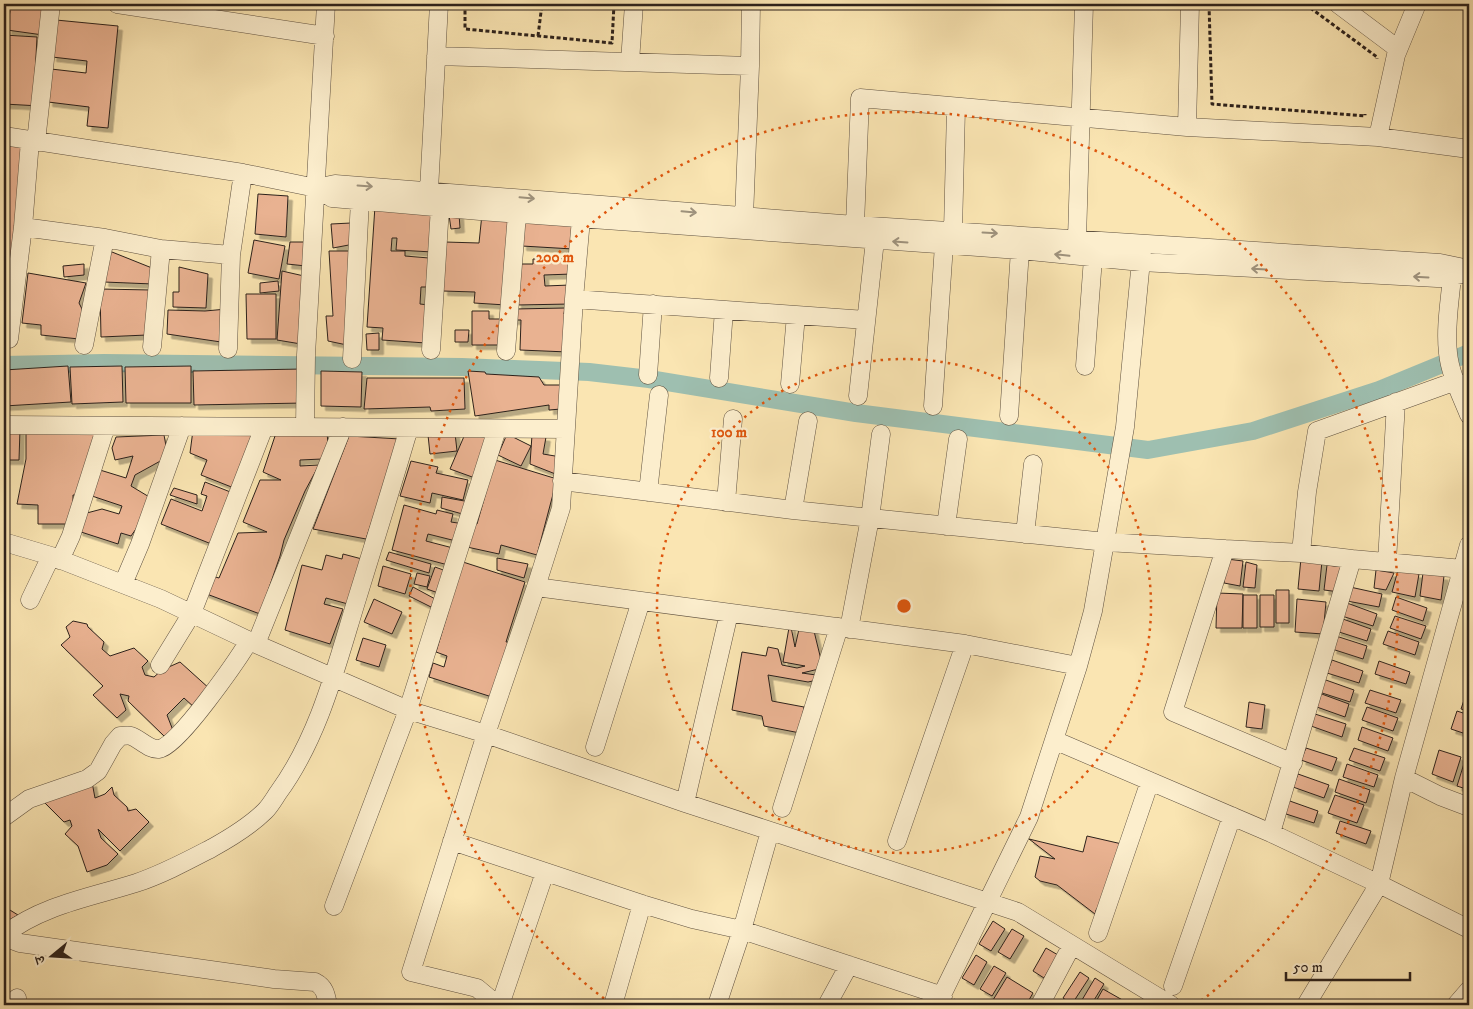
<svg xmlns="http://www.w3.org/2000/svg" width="1473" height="1009" viewBox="0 0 1473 1009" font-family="'IM FELL DW Pica','Noto Serif Devanagari',serif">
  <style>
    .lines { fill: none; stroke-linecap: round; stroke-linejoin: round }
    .canal { stroke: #9ebfb0; stroke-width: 18 }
    .building { fill: #e9b291; stroke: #2c211b; filter: url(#shadow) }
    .minor-casing { stroke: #605241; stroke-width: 19 }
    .path { stroke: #2c211b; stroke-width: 3; stroke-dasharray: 4 2.5; stroke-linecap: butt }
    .minor { stroke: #fceecd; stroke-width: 18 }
    .oneway { stroke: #9e927d }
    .ring { fill: none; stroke: #df560d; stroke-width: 2.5; stroke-dasharray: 2.5 5 }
    .centre { fill: #df560d; stroke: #fceecd; stroke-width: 2.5 }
    .ring-label { font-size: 15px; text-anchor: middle; font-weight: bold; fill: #df560d; stroke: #fceecd; stroke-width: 4.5; stroke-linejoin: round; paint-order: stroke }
  </style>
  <defs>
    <filter id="shadow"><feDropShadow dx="4.5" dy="4.5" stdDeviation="0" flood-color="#0004"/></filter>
  </defs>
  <rect width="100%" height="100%" fill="#fae5b2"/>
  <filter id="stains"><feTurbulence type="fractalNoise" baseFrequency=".004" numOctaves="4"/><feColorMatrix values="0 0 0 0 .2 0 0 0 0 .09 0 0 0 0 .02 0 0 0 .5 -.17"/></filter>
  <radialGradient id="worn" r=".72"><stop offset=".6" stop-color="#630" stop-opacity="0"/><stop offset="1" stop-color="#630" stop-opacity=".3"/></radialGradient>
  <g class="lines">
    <path class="canal" d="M4,365L104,363L462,367L589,372L649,379L856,413L1148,450L1253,431L1379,390L1469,353"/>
  </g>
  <path class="building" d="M5,4H47L43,35L7,30L10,11L5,10Z
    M56,20L118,26L108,128L87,126L89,107L48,102L51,69L86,73L87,61L52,57Z
    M4,35L37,37L34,95L40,106L4,104Z
    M4,145L24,147L4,330Z
    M258,194L288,196L286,237L255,234Z
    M375,206L434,211L433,252L396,250L397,238H392L391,251H405V256L429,258L428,287H421L420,304L429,305L426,343L382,340L383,328L367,327Z
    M459,214L460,228L451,229L449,215Z
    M482,214L510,217L506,305L474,303L475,292L443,291L445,242L479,243Z
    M523,217L572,226L573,249L522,246Z
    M351,223L354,244L333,248L331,224Z
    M254,240L285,246L279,279L248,273Z
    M290,242H309L306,266L287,264Z
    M107,250L152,268L153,284L104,282Z
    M329,251H353L347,345L328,341L326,316H333Z
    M571,258L572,274L544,275L545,286L570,285V304L517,305L516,264H533V259Z
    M84,264V275L64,277L63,266Z
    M179,267L208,274L206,308L173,307V292H179Z
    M282,271L304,276L301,344L277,340Z
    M28,273L86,283L79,303L82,309L79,339L41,335V325L22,323Z
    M278,281L279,291L260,293V283Z
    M100,289L151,290L147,335L101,337Z
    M246,294H276V339H247Z
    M565,308L564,314L569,318L568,352L520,350L521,320H513L515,309Z
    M227,309L221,342L167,334L168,310L205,311Z
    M472,311H489V319H505L502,345H472Z
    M455,330H469L468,342H455Z
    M379,333V350H367L366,334Z
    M68,366L71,402L4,406V370Z
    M122,366L123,402L72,404L70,367Z
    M191,366V403H126L125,367Z
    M303,369L304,403L194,405L193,371Z
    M321,371L362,372L361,407L321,406Z
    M468,371L485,372L486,374L539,377L544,385H565L561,409L549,410V405L475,416Z
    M367,378H464L465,409L431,411L430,407L364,409Z
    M4,428L20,429L19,460H4Z
    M26,428L100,431L81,495H73V524H38V505L17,504L26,459Z
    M193,430L254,435L234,488L201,475L207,460L190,453Z
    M277,430L327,432L328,445L322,459L300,460V466L319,465L305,491L284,540L280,556L260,614L204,593L212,576L219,578L238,533L267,532L243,522L260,480H281L263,472Z
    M455,433L457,451L430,454L428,435Z
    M465,434L489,438L475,478L450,469Z
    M507,434L531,446L521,466L498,455Z
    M164,435L166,446L164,459L135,475L131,486L151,498L143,519L131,536L121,533L118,544L78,531L83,514L102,509L119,514L122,506L92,496L100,470L126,478L133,456L115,460L112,448L116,437Z
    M532,435L546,437L543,454L561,457L558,475L530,464Z
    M349,436L400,439L366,539L313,529Z
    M495,460L557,479L537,555L501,545L499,554L467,547L474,523L477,524Z
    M411,461L438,467L436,473L468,480L463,500L432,493L430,503L400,496Z
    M205,482L233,493L214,545L161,524L171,499L202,511L207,496L201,494Z
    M174,488L197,495V504L170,495Z
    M442,497L470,502L466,515L441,508Z
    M404,505L436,514L437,510L453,514L451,522L464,524L456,541L428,534L426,541L453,548L448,565L392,550Z
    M389,552L431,564L429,573L386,560Z
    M343,554L362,559L348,604L326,598L324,604L343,609L330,644L285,630L302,565L322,570L326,555L342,559Z
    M497,558L528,564L524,578L497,570Z
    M1301,558L1322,561L1319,591L1298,589Z
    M1227,559L1243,561L1240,586L1224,583Z
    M463,562L525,582L506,642H509L492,697L429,677L433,663L444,667L447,656L436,652Z
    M1246,562L1257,565L1255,588L1243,587Z
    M1327,565L1343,567L1340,592L1324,590Z
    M383,566L411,574L405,594L378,586Z
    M435,567L449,572L441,594L427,589Z
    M1376,570L1394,573L1386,590L1374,588Z
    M1398,570L1419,574L1415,597L1392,592Z
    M417,573L430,576L427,587L414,584Z
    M1423,573L1444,576L1441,600L1420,596Z
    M413,587L437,600L433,608L409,596Z
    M1350,587L1382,594L1379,607L1347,601Z
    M1276,590H1289V623H1276Z
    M1217,593L1243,594L1242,628H1216Z
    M1243,595H1257V628H1243Z
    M1260,595H1274V627H1260Z
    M1396,597L1427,608L1423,621L1392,610Z
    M374,599L402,612L392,634L364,622Z
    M1297,599L1326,602L1323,634L1295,632Z
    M1347,603L1377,614L1373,626L1342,616Z
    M1395,616L1426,626L1421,639L1390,628Z
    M1340,618L1371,629L1367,641L1336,631Z
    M73,621L87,624L88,627L104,642L102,649L110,656L134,648L148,661L142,667L145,675L154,677L162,670L180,662L211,690L195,708L184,698L167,715L174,733L164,736L128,701L129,696L120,694L126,710L117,718L93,695L103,686L61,645L70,637L66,627Z
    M790,622L795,647L799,629L813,627L823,668L802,673L816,675L817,680L808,682L768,675L772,701L804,707L800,733L764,726L762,716L732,710L742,652L766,656L768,647L778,649L782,665L797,668L805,666L783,662Z
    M1388,631L1419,642L1415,655L1383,644Z
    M1336,636L1367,646L1363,659L1332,649Z
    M363,638L386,645L379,667L356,660Z
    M1332,660L1363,671L1359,683L1327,673Z
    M1379,661L1410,672L1406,684L1375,674Z
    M1323,679L1354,690L1350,702L1319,692Z
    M1370,690L1401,700L1396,713L1365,703Z
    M1467,691H1469V711L1461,709Z
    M1319,693L1349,704L1345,717L1314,706Z
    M1249,702L1265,705L1262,729L1246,727Z
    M1367,707L1398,718L1393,731L1362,720Z
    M1457,711L1469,715V735L1451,729Z
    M1315,714L1346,724L1342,737L1311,726Z
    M1362,727L1393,738L1388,751L1358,740Z
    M1306,748L1337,758L1332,771L1301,760Z
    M1354,748L1385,758L1380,771L1349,760Z
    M1439,750L1461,757L1453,782L1432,774Z
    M1466,757L1469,758V790L1457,786Z
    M1347,764L1378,775L1374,787L1343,777Z
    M1298,774L1329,785L1324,798L1293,787Z
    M1339,779L1370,790L1366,803L1335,792Z
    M92,782L95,798L105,794L112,787L114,795L127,807L128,811L136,809L149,822L120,851L98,829L101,838L118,854L107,865L87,872L78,846L65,834L72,826L70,820L64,822L41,799Z
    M1335,795L1364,805L1357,823L1328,813Z
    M1287,800L1318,811L1314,823L1283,813Z
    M1340,821L1371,831L1366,844L1336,833Z
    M1087,836L1122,844L1112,888L1096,910L1095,914L1057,885L1040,881L1035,877L1040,856L1055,859L1029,839L1083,852Z
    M4,907L6,909L5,907L18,915L4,923Z
    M993,921L1005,929L991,951L979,944Z
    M1012,929L1024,936L1010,959L998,952Z
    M1046,948L1058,955L1044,978L1033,971Z
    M976,955L987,962L974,985L962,978Z
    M994,966L1006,973L992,996L980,989Z
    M1080,972L1089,978L1072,1004L1063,998Z
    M1007,977L1033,993L1026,1005H1002L993,1000Z
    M1095,978L1104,984L1091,1005H1079Z
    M1103,989L1126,1002L1125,1005H1094Z
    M954,999L964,1005H950Z"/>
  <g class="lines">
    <defs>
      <path id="minor" d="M117,4L325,36
        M1338,4L1398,49
        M436,56L750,66L751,4
        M630,62L634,4
        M1187,127L1190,4
        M4,136L243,173L316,188L332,198L480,211L1020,250L1141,262L1437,278L1469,273
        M1378,137L1396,55L1417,4
        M36,142L51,4
        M316,188L335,184L855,225L1440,263L1469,269
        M429,190L439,4
        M744,217L750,66
        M855,225L860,98L1187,127L1378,137L1469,149
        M23,227L105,238L161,249L231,255
        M953,231L956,108
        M1077,239L1084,4
        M1452,276C1450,301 1445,327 1448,353C1450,374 1461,395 1469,415
        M574,299L866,320
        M9,339L23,227L30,141
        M84,345L105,238
        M152,347L161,249
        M228,349L231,255L243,173
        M431,350L440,207
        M506,351L517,214
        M352,359L360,200
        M1085,366L1093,258
        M648,375L653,304
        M719,378L724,310
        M790,384L796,315
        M858,396L875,240
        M933,406L944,245
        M1009,416L1020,250
        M808,421L793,510L1106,542L1225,549
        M4,425L566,429
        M305,426L306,355L326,4
        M562,481L793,510
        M648,492L659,395
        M726,502L733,419
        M946,526L958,439
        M1025,534L1033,464
        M4,542L51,556L161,599L256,644L408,710L486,734L685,803L1018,912L1171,1005
        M1469,545L1404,778L1379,884L1469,929
        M1301,553L1307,492L1317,431L1456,381
        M60,560L71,536L106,426
        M1387,562L1396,402
        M123,584L140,544L182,426
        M536,587L561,508L574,299L581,219
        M30,600L51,556
        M849,629L870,518L881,434
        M256,644L343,427
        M160,665L192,613L264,427
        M1054,740L1271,833L1379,884L1306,1005
        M595,747L641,601
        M1293,763L1173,712L1225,549L1301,553L1352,559
        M1404,778L1440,796L1469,807
        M685,803L729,613
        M782,808L839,627
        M4,817L29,799L87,779L98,771L113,744L120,736C123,736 128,735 131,736C140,739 149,750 159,749C177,748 238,659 249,641
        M1271,833L1352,559L1463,569
        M452,841L642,904L692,919L742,930L943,996
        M897,841L965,644L1078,666
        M334,906L408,710L497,429
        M1098,933L1150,781
        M4,935C42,905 92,897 136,883C163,874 187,861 212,848C230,838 250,826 265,811C270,806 274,799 278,793C319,737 336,667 356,602C374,544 392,486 409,428
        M4,937L20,943L274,979L315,982C325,987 326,995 328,1005
        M1173,986L1232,816
        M14,1005L17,998
        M495,1005L489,998L477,988L411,972L486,734L536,587L965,644
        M500,1005L545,872
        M613,1005L642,904
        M717,1005L742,930L770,831
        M827,1005L849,965
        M937,1005L1029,817L1078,666L1093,611L1125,427L1142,250
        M1040,1005L1072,945
        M1456,1005L1469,990"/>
    </defs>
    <use href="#minor" class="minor-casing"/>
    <path class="path" d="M465,4V29L612,43L614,4
      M1231,4V8L1209,5L1212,104L1365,116V114
      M1305,4L1377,57V59
      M538,36L542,4"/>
    <use href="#minor" class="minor"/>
  </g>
  <defs><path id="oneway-shaft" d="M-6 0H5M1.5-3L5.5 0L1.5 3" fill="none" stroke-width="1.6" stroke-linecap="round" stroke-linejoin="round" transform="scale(1.25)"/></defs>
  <g class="oneway">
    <use href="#oneway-shaft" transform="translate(365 186) rotate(4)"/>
    <use href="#oneway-shaft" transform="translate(527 198) rotate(5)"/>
    <use href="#oneway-shaft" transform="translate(689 212) rotate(5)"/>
    <use href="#oneway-shaft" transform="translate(990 233) rotate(3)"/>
    <use href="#oneway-shaft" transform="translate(900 242) rotate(-176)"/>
    <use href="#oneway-shaft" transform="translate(1062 255) rotate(-174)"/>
    <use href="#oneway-shaft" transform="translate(1259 269) rotate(-177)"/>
    <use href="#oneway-shaft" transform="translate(1421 277) rotate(-177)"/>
  </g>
  <g class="ring">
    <circle cx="904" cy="606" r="247"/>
    <path d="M610 1003A494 494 0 1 1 1198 1003"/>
  </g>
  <circle cx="904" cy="606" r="8" class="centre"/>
  <g class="ring-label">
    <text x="555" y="262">200 m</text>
    <text x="729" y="437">100 m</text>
  </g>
  <rect width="1473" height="1009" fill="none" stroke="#fae5b2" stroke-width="20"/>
  <rect x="5" y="5" width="1463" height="999" fill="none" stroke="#2c211b" stroke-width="2.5"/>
  <rect x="10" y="10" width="1453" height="989" fill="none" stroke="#2c211b"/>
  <g transform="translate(52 956) rotate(252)" stroke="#fceecd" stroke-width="4" paint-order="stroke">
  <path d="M0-4L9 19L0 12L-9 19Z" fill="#2c211b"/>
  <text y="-8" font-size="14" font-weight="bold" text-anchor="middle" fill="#2c211b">उ</text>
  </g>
  <path d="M1286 972v8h124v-8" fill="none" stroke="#2c211b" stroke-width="2.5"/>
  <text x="1293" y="972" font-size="15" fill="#2c211b" stroke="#fceecd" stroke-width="4" paint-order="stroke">50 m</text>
  <rect width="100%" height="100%" filter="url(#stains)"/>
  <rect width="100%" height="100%" fill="url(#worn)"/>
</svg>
